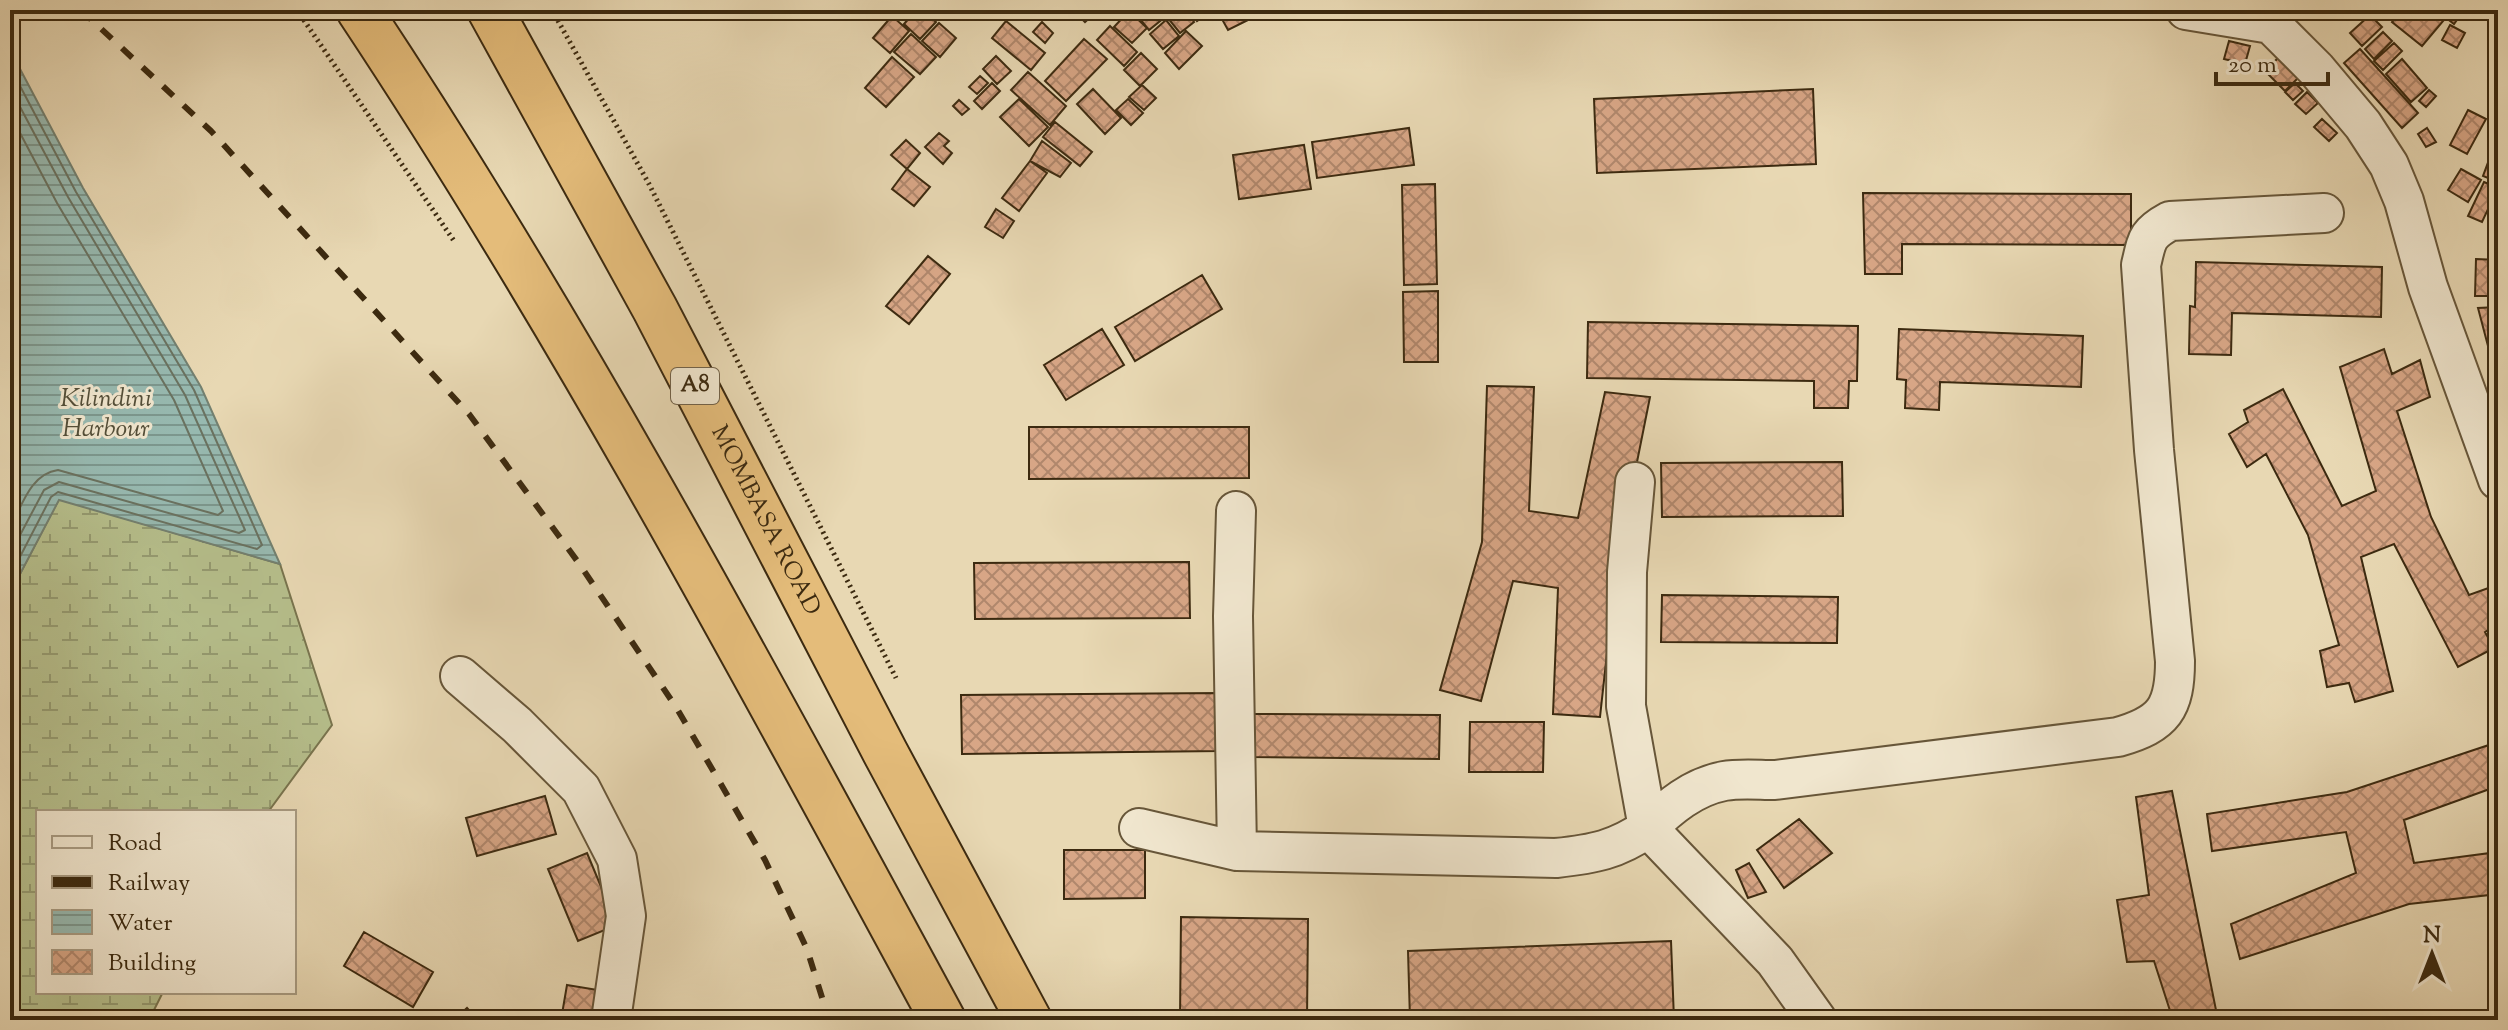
<svg xmlns="http://www.w3.org/2000/svg" width="2508" height="1030" viewBox="0 0 2508 1030" font-family="'Sorts Mill Goudy',serif">
  <style>
    .wetland { fill: url(#wetland-marsh); stroke: #79744e; stroke-width: 2 }
    .water { fill: url(#water-rules); stroke: #738070; stroke-width: 2 }
    .lines { fill: none; stroke-linecap: round; stroke-linejoin: round }
    .shore { stroke: #6a7260; stroke-width: 2 }
    .building { fill: url(#building-cross-hatch); stroke: #3c2a10; stroke-width: 2 }
    .minor-casing { stroke: #675639; stroke-width: 42 }
    .highway-casing { stroke: #3c2a10; stroke-width: 48 }
    .path { stroke: #3c2a10; stroke-width: 5; stroke-dasharray: 2 4; stroke-linecap: butt }
    .minor { stroke: #f0e6ce; stroke-width: 38 }
    .highway { stroke: #e4bc7a; stroke-width: 44 }
    .rail { stroke: #3c2a10; stroke-width: 6; stroke-dasharray: 14 14; stroke-linecap: butt }
    .labels { text-anchor: middle; dominant-baseline: central; stroke-width: 6; stroke-linejoin: round; paint-order: stroke }
    .shield { fill: #f0e6ce; stroke: #726249; stroke-width: 2 }
    .shield-label { font-size: 22px; font-weight: bold; fill: #3c2a10 }
    .street-label { font-size: 24px; fill: #3c2a10; stroke: #f0e6ce }
    .water-label { font-size: 26px; font-style: italic; fill: #534e38; stroke: #f0e6ce }
  </style>
  <defs>
    <pattern id="wetland-marsh" width="20" height="14" patternUnits="userSpaceOnUse" patternTransform="scale(2)"><rect width="20" height="14" fill="#b6bf8c"/><path d="M1 5h8M5 5V1M11 12h8M15 12V8" fill="none" stroke="#959b71"/></pattern>
    <pattern id="water-rules" width="6" height="5" patternUnits="userSpaceOnUse" patternTransform="scale(2)"><rect width="6" height="5" fill="#97b9b0"/><path d="M0 2.5h6" fill="none" stroke="#7c978e"/></pattern>
    <pattern id="building-cross-hatch" width="8" height="8" patternUnits="userSpaceOnUse" patternTransform="scale(2)"><rect width="8" height="8" fill="#d8a686"/><path d="M0 0l8 8M0 8l8-8" fill="none" stroke="#b0876c"/></pattern>
  </defs>
  <rect width="100%" height="100%" fill="#e8d8b3"/>
  <filter id="stains"><feTurbulence type="fractalNoise" baseFrequency=".0025" numOctaves="4"/><feColorMatrix values="0 0 0 0 .2 0 0 0 0 .09 0 0 0 0 .02 0 0 0 .5 -.17"/></filter>
  <radialGradient id="worn" r=".72"><stop offset=".6" stop-color="#630" stop-opacity="0"/><stop offset="1" stop-color="#630" stop-opacity=".3"/></radialGradient>
  <path class="wetland" d="M59,499L280,564L332,725L268,812H38V992H163L149,1020H10V593Z"/>
  <path class="water" d="M10,50L83,188L201,387L280,564L59,500L10,593Z"/>
  <g class="lines">
    <path class="shore" d="M10,67L76,192L194,390L262,545L257,549L58,492L51,497L10,576
      M10,88L68,197L185,395L245,530L239,533L59,482L44,490L10,554
      M10,114L57,203L174,400L223,511L218,515L58,470C30,474 22,506 10,528"/>
  </g>
  <path class="building" d="M916,10H923L936,22L920,39L904,24Z
    M1073,10H1098L1085,22Z
    M1133,10H1159L1165,17L1149,30Z
    M1177,10H1185L1194,22L1180,33L1167,17Z
    M1189,10H1212L1197,21Z
    M1217,10H1252L1256,16L1228,30Z
    M1367,10H1390L1391,17L1369,20Z
    M2402,10H2431L2444,20L2422,46L2392,22Z
    M2436,10H2464L2454,24Z
    M1129,11L1147,28L1132,43L1114,27Z
    M2370,15L2382,27L2362,46L2350,33Z
    M892,16L909,31L890,53L873,38Z
    M1166,20L1179,36L1163,49L1150,34Z
    M1006,21L1045,53L1031,70L992,38Z
    M1042,22L1053,33L1045,43L1033,32Z
    M939,23L956,38L940,57L922,41Z
    M2450,25L2465,33L2457,48L2442,40Z
    M1110,26L1137,52L1124,66L1097,40Z
    M1186,31L1202,46L1179,69L1165,53Z
    M2383,32L2392,41L2374,59L2365,49Z
    M911,34L936,57L920,74L894,52Z
    M1084,39L1107,59L1066,101L1045,81Z
    M2229,41L2250,46L2245,64L2224,59Z
    M2394,43L2402,51L2383,70L2374,61Z
    M2360,49L2418,113L2402,128L2344,63Z
    M1141,53L1157,69L1140,86L1124,70Z
    M996,56L1011,71L997,84L983,69Z
    M892,57L914,77L886,107L865,88Z
    M2278,58L2298,78L2285,91L2265,71Z
    M2402,59L2427,88L2411,102L2386,74Z
    M1028,72L1066,106L1050,125L1011,90Z
    M980,76L988,83L977,94L969,87Z
    M992,83L1000,91L982,109L974,101Z
    M2295,83L2303,91L2293,100L2285,92Z
    M1142,85L1156,98L1144,110L1129,97Z
    M1093,89L1121,118L1105,134L1077,104Z
    M1813,89L1816,164L1597,173L1594,99Z
    M2429,90L2436,96L2426,107L2419,101Z
    M2307,92L2318,103L2306,114L2295,104Z
    M1019,99L1048,127L1029,146L1000,117Z
    M1128,99L1143,113L1131,125L1116,110Z
    M959,100L969,109L962,115L953,106Z
    M2468,110L2486,119L2467,154L2450,145Z
    M2322,119L2337,133L2329,141L2314,127Z
    M1055,122L1092,152L1080,166L1043,137Z
    M1409,128L1414,165L1317,178L1312,142Z
    M2427,128L2436,142L2426,147L2418,134Z
    M939,133L949,141L944,146L952,153L943,164L925,147Z
    M906,140L920,153L907,169L891,155Z
    M1042,141L1071,163L1060,177L1030,161Z
    M2496,141H2498V182L2483,176Z
    M1304,145L1311,189L1239,199L1233,155Z
    M1030,161L1047,173L1019,211L1002,198Z
    M907,169L930,187L914,206L892,189Z
    M2461,169L2481,180L2468,202L2448,190Z
    M2484,182L2498,188L2482,222L2468,216Z
    M1435,184L1437,284L1404,285L1402,185Z
    M1863,193L2131,194V245L1902,244V274H1865Z
    M996,209L1014,221L1003,238L985,227Z
    M928,256L950,274L909,324L886,306Z
    M2476,259L2498,260V296H2475Z
    M2196,262L2382,267L2381,317L2232,313L2231,355L2189,354L2190,306L2195,307Z
    M1202,275L1222,309L1135,361L1115,327Z
    M1438,291V362H1404L1403,292Z
    M2498,307V384L2478,308Z
    M1588,322L1858,326L1857,381H1849L1848,408H1814V381L1587,378Z
    M1102,329L1124,365L1066,400L1044,365Z
    M1899,329L2083,336L2081,387L1940,382L1939,410L1905,408L1906,380L1897,379Z
    M2384,349L2392,374L2420,360L2430,397L2397,411L2431,517L2469,595L2494,586L2498,594V624L2485,632L2494,648L2458,667L2394,544L2361,557L2393,691L2355,702L2349,683L2327,687L2320,651L2339,645L2308,535L2266,454L2247,467L2229,434L2248,422L2244,410L2283,389L2342,506L2376,491L2340,367Z
    M1487,386L1534,387L1529,511L1578,518L1605,392L1650,397L1617,562L1600,717L1553,714L1558,588L1513,581L1481,701L1440,690L1482,542Z
    M1029,427H1249V478L1029,479Z
    M1842,462L1843,516L1662,517L1661,463Z
    M1189,562L1190,618L975,619L974,563Z
    M1662,595L1838,597L1837,643L1661,642Z
    M1220,693L1221,751L962,754L961,695Z
    M1252,714L1440,715L1439,759L1252,757Z
    M1470,722H1544L1543,772H1469Z
    M2498,742V786L2404,820L2414,863L2498,852V894L2409,904L2240,959L2231,924L2356,873L2346,832L2212,851L2207,814L2347,792Z
    M2172,791L2218,1020H2173L2154,961L2127,962L2117,900L2149,895L2136,797Z
    M545,796L556,834L477,856L466,818Z
    M1799,819L1832,853L1784,888L1757,850Z
    M1064,850H1145V898L1064,899Z
    M587,853L617,925L578,941L548,869Z
    M1749,863L1766,892L1748,898L1736,870Z
    M1181,917L1308,919L1307,1020H1180Z
    M364,932L433,972L413,1007L344,966Z
    M1671,941L1674,1020H1410L1408,951Z
    M567,985L604,991L599,1020H561Z
    M467,1008L478,1020H454Z"/>
  <g class="lines">
    <defs>
      <path id="minor" d="M2186,10L2271,24L2316,69L2363,125L2389,165L2404,201L2428,287L2498,480
        M1236,511L1233,616L1237,851
        M460,676L517,725L581,789L617,859L626,916L611,1020
        M1139,828L1237,851L1556,858C1594,854 1616,850 1648,828L1626,706L1627,572L1635,482
        M1817,1020L1775,961L1648,828C1669,807 1693,787 1724,781C1740,778 1759,780 1775,780L2118,737C2164,724 2175,708 2175,661L2154,450L2141,265C2147,240 2146,234 2170,221L2324,213"/>
      <g id="highway">
        <path d="M359,10C574,334 758,679 943,1020"/>
        <path id="s1" d="M490,10L655,309L885,752L1029,1020"/>
      </g>
    </defs>
    <use href="#minor" class="minor-casing"/>
    <use href="#highway" class="highway-casing"/>
    <path class="path" d="M297,10L454,241
      M552,10L649,184L896,678"/>
    <use href="#minor" class="minor"/>
    <use href="#highway" class="highway"/>
    <path class="rail" d="M81,10L211,131L469,414L578,562L676,707L765,860L807,949L829,1020"/>
  </g>
  <g class="labels">
    <rect class="shield" x="671" y="368" width="48" height="36" rx="6"/>
    <g class="shield-label">
      <text x="695" y="386">A8</text>
    </g>
    <g class="street-label">
      <text stroke="none"><textPath href="#s1" startOffset="580">MOMBASA ROAD</textPath></text>
    </g>
    <g class="water-label">
      <text x="106" y="399">Kilindini<tspan x="106" dy="30">Harbour</tspan></text>
    </g>
  </g>
  <rect width="2508" height="1030" fill="none" stroke="#e8d8b3" stroke-width="40"/>
  <rect x="12" y="12" width="2484" height="1006" fill="none" stroke="#3c2a10" stroke-width="4"/>
  <rect x="20" y="20" width="2468" height="990" fill="none" stroke="#3c2a10" stroke-width="2"/>
  <rect x="36" y="810" width="260" height="184" fill="#f0e6ce" stroke="#a89b82" stroke-width="2"/>
  <rect x="52" y="836" width="40" height="12" fill="#f0e6ce" stroke="#a89b82" stroke-width="2"/>
  <text x="108" y="850" font-size="24" fill="#3c2a10">Road</text>
  <rect x="52" y="876" width="40" height="12" fill="#3c2a10" stroke="#a89b82" stroke-width="2"/>
  <text x="108" y="890" font-size="24" fill="#3c2a10">Railway</text>
  <rect x="52" y="910" width="40" height="24" fill="url(#water-rules)" stroke="#a89b82" stroke-width="2"/>
  <text x="108" y="930" font-size="24" fill="#3c2a10">Water</text>
  <rect x="52" y="950" width="40" height="24" fill="url(#building-cross-hatch)" stroke="#a89b82" stroke-width="2"/>
  <text x="108" y="970" font-size="24" fill="#3c2a10">Building</text>
  <g transform="translate(2432 954)" stroke="#f0e6ce" stroke-width="6" paint-order="stroke">
  <path d="M0-6L14 30L0 20L-14 30Z" fill="#3c2a10"/>
  <text y="-12" font-size="22" font-weight="bold" text-anchor="middle" fill="#3c2a10">N</text>
  </g>
  <path d="M2216 72v12h112v-12" fill="none" stroke="#3c2a10" stroke-width="4"/>
  <text x="2228" y="72" font-size="24" fill="#3c2a10" stroke="#f0e6ce" stroke-width="6" paint-order="stroke">20 m</text>
  <rect width="100%" height="100%" filter="url(#stains)"/>
  <rect width="100%" height="100%" fill="url(#worn)"/>
</svg>
